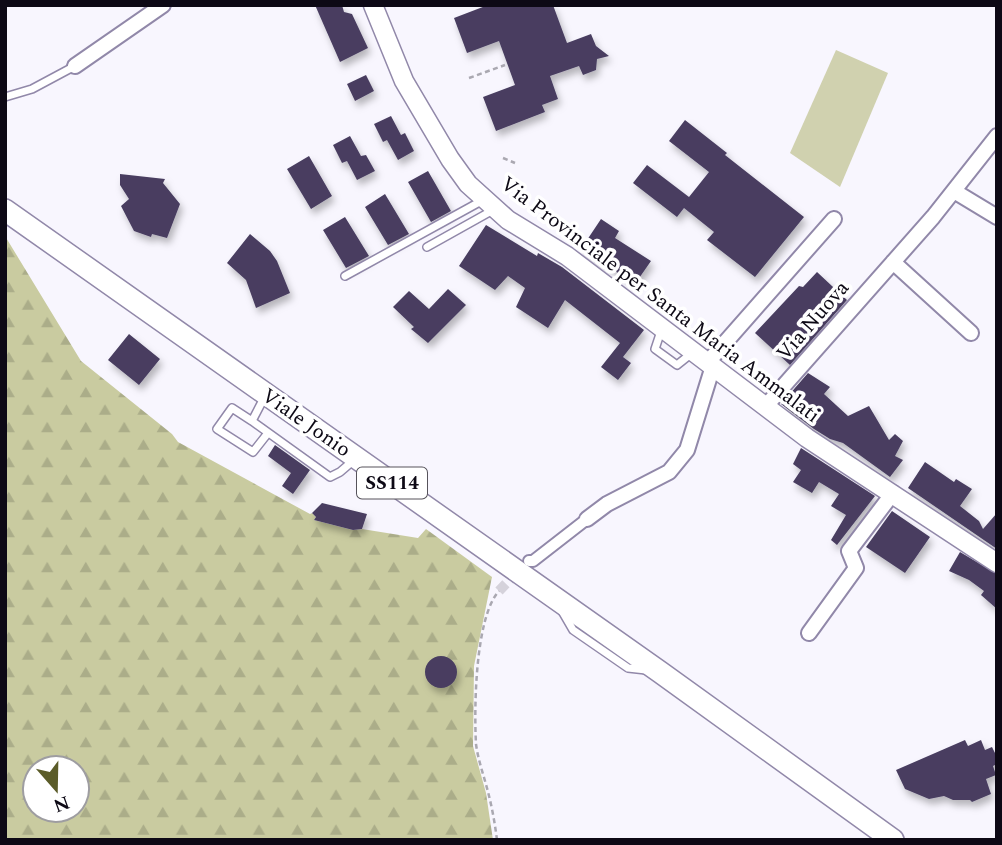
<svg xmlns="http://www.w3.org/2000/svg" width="1002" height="845" viewBox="0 0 1002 845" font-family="Spectral,serif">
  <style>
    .forest { fill: url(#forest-firs); fill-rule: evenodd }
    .garden { fill: #d0d1af }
    .building { fill: #483e60; filter: url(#shadow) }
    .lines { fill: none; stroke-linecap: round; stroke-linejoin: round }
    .pedestrian-tunnel { stroke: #d5d2db; stroke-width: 10; stroke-dasharray: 10 5; stroke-linecap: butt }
    .service-casing { stroke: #9188a9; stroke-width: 10 }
    .pedestrian-casing { stroke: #9188a9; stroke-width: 14 }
    .minor-casing { stroke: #9188a9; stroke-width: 18 }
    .tertiary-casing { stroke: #9188a9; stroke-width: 21 }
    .primary-casing { stroke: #9188a9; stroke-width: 24 }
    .path { stroke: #aaa8b1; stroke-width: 2.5; stroke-dasharray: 5 3.5; stroke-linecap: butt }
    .service { stroke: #fff; stroke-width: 7 }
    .pedestrian { stroke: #fff; stroke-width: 10 }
    .minor { stroke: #fff; stroke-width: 14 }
    .tertiary { stroke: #fff; stroke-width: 18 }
    .primary { stroke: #fff; stroke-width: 21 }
    .labels { text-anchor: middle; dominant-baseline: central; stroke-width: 7; stroke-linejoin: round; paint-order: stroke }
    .shield { fill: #fff; stroke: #56535b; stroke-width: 2 }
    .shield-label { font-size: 19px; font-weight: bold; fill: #0d0915 }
    .street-label { font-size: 21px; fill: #0d0915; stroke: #fff }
  </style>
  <defs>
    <pattern id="forest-firs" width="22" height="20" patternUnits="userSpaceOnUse" patternTransform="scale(1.75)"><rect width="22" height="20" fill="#c9cba0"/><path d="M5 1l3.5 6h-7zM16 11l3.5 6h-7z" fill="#abad89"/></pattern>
    <filter id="shadow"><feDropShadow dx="3" dy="5.5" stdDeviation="3.5" flood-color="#0004"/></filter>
  </defs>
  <rect width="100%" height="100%" fill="#f8f6fe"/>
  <path class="forest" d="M5,236L81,361L172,434L178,442L310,514L312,513L316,517L314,520L353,530L362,529L418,538L426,529L492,577L474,666L473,746L486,793L493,840H5ZM35,768H77V810H35Z"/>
  <path class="garden" d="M836,50L888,73L840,187L790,153Z"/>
  <path class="building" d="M315,5H342L344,12L352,14L368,48L340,62Z
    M488,5H553L567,43L591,34L596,46L609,56L597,59L596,70L583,75L579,66L550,76L558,99L542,105L545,112L496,131L483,97L515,85L499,41L467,53L454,18Z
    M366,75L374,91L355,101L347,84Z
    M391,116L401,135L405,133L414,151L398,160L387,140L383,142L374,124Z
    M685,120L727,153L725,155L804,217L755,277L707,240L714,232L684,208L677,217L633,183L647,165L689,197L709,172L669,141Z
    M350,136L361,156L366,155L375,171L357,180L347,161L342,163L333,145Z
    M309,156L332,196L311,209L287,169Z
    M428,171L451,211L431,222L408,182Z
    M120,174L165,179L163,183L180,204L167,238L152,234L151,237L134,231L121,206L129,199L120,185Z
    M385,194L409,234L388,245L365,207Z
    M345,217L369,256L346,268L323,230Z
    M601,219L619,231L615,238L651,261L635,284L581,249Z
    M486,225L537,256L538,253L562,267L644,330L623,357L631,363L618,380L601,367L620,343L565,300L548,328L516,307L525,288L508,276L495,290L459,266Z
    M250,234L270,251L277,261L290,293L256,308L246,280L227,263Z
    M817,272L847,300L790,365L755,333L799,286L803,287Z
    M448,289L466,305L428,343L411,329L414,327L393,307L409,291L429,309Z
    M129,334L160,359L139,385L108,360Z
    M808,373L830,387L824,394L848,416L869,406L889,440L895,434L903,441L895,456L903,460L890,477L843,443L830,439L814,429L781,404Z
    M275,445L310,470L293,494L282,486L291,473L268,456Z
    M801,448L875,496L837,545L831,540L846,515L831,506L839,494L819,482L812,493L793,482L801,470L793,464Z
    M925,462L954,482L956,479L972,489L960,506L979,521L983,529L997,513V549L908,488Z
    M322,503L367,514L362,529L353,530L314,520L316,517L312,513Z
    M892,511L930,537L905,573L866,547Z
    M960,552L997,574V609L981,595L984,591L969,580L949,571Z
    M425 672a16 16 0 1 1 32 0a16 16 0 1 1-32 0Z
    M965,740L968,746L981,740L985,750L992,747L997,757V764L993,766L996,775L986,779L991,794L972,802L970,800H953L944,796L929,799L905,789L896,770Z"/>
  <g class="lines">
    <path class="pedestrian-tunnel" d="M499,591L519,570"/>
    <defs>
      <path id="service" d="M5,97L32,89L75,66
        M427,247L495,209
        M345,276L485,199
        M662,328L655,349L677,365L692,353
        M264,398L252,421L330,477L340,472L354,460
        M252,421L232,408L217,429L253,452L268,433
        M562,611L573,630L628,668L646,670"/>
      <path id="pedestrian" d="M529,561H533L587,519"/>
      <path id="minor" d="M75,66L163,5
        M954,191L997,217
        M893,262L971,333
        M708,362L834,219
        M765,407L933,217L997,136
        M587,519L607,504L669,472L687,450L713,366
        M809,633L856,568L849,551L893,493"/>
      <path id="tertiary" d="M373,5L404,81L450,159L468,184L508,220L567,256L807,438L997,563"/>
      <path id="primary" d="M5,210L660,672L893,840"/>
    </defs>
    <use href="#service" class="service-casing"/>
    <use href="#pedestrian" class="pedestrian-casing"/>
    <use href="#minor" class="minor-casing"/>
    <use href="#tertiary" class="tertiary-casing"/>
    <use href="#primary" class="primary-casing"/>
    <path class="path" d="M469,78L505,65
      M503,158L515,163
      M497,840C495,824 492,807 488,792C484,776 478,760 476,744C474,709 475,617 499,591"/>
    <use href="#service" class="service"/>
    <use href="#pedestrian" class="pedestrian"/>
    <use href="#minor" class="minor"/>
    <use href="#tertiary" class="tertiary"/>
    <use href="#primary" class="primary"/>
  </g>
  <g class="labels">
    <rect class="shield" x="357" y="467.5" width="70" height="31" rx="5"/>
    <g class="shield-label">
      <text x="392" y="483">SS114</text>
    </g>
    <g class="street-label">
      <text transform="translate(660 300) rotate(37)">Via Provinciale per Santa Maria Ammalati</text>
      <text transform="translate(813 321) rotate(-49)">Via Nuova</text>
      <text transform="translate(306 423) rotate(35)">Viale Jonio</text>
    </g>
  </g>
  <rect width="1002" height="845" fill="none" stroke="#0d0915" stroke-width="14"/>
  <g transform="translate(56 789) rotate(160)"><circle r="33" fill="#ffffff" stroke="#9e9da1" stroke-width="2"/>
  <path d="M0-5L12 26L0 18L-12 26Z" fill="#5b5c29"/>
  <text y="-10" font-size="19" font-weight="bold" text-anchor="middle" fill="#0d0915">N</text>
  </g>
</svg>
